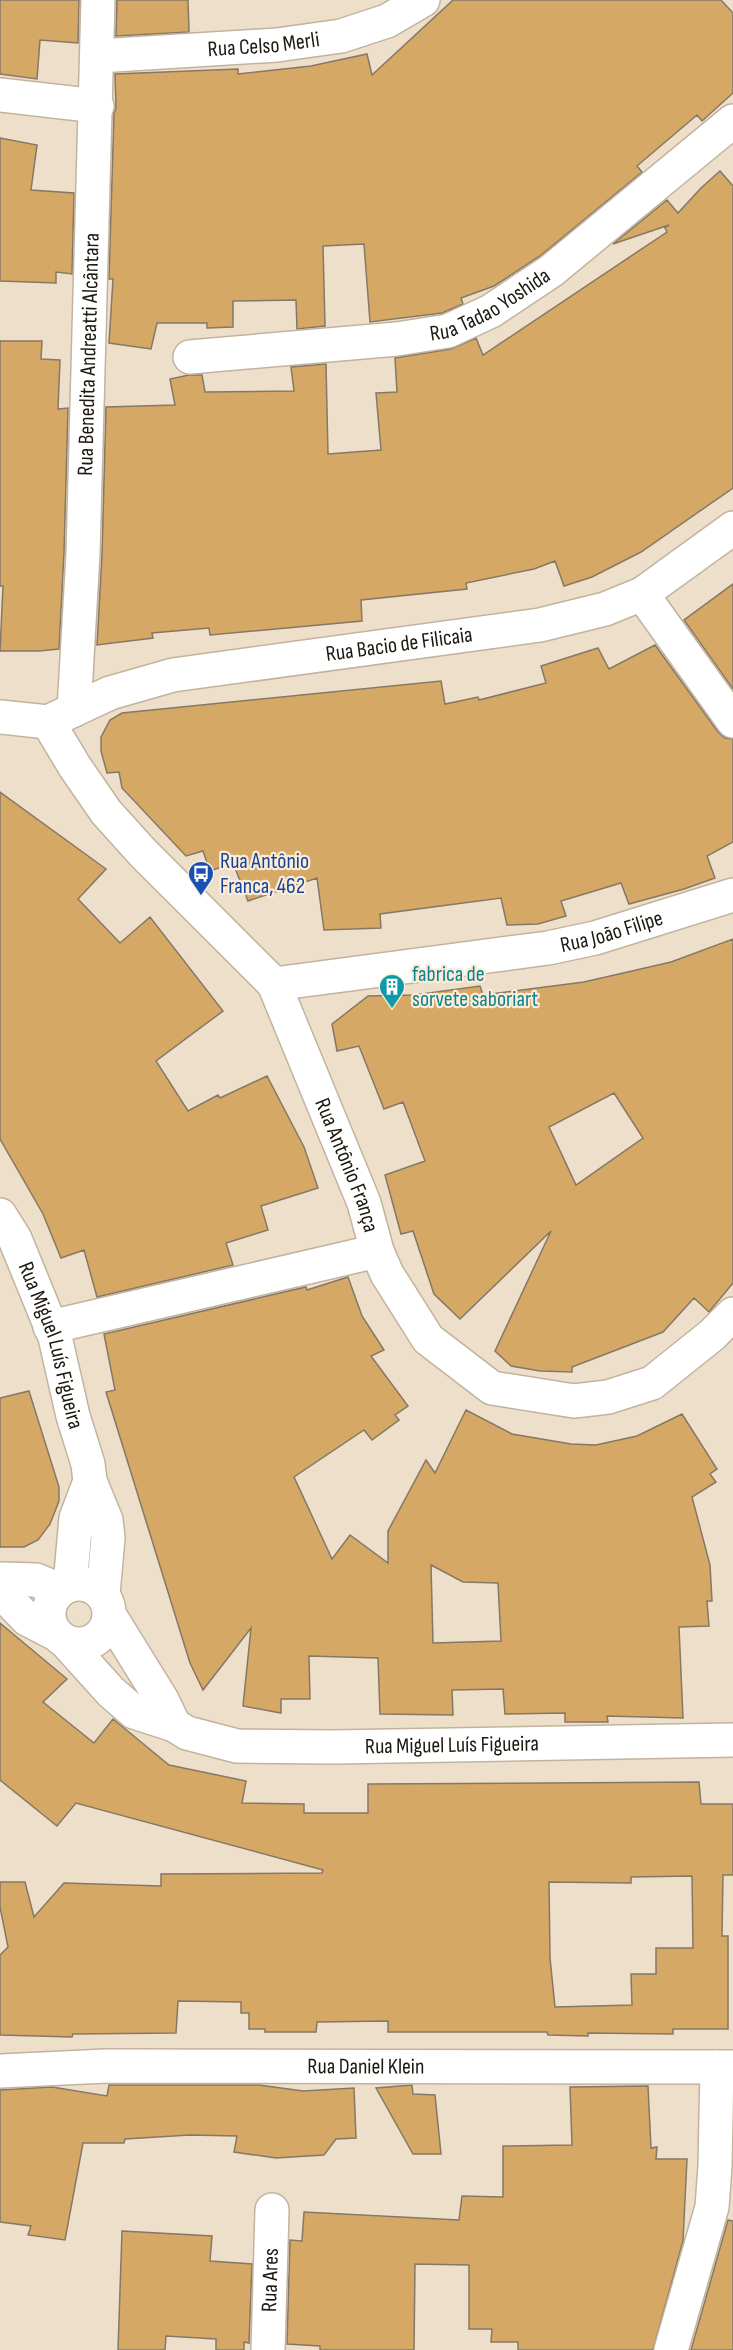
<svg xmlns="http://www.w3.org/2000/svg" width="733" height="2350" viewBox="0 0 733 2350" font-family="'Sofia Sans Condensed',sans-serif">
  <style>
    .building { fill: #d5a866; stroke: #857865; stroke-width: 1.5; fill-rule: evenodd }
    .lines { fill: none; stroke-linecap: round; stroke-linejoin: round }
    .minor-casing { stroke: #c2b39f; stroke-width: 36 }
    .minor { stroke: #fff; stroke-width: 33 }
    .labels { text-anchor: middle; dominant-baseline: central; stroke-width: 4.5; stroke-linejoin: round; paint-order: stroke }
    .street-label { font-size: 22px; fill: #1d1810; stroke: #fbecd7 }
    .transit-label { font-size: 22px; fill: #164399; stroke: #fbecd7; text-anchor: start }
    .culture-label { font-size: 22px; fill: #0d838f; stroke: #fbecd7; text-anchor: start }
  </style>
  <rect width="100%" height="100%" fill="#eedfca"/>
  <path class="building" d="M0,0H79L78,43L40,40L37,79L0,74Z
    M117,0H188L189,32L116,36Z
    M453,0H721L733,13V93L702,121L697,115L637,166L642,172L540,256L494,286L461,298L463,304L442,313L370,322L364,244L323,246L325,326L297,329L296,300L233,301V327L207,328V323H157L151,349L109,343L113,279H109L114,113L116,108L115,74L238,69V74L311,66L367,54L372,75Z
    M0,138L37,145L31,190L74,193L72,274L56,272V283L0,281Z
    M720,171L733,186V488L641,552L592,577L564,586L555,561L534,569L466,583L467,589L361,600L362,621L210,635L209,628L152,633L153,638L97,645L102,555L106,407L175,405L170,379L189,375H202L205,392L294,391L291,367L326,364L328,454L381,450L376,393L397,392L395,358L451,349L476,338L483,355L667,232L665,228L669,225L613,244L667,200L678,213L701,188Z
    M0,341H42L41,359L60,360L58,409L68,408L64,553L59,649L39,651H0L3,586H0Z
    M733,584V689L684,620Z
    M655,645L718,732L725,738L733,739V842L707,856L715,878L684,889L629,904L621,883L561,901L566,916L538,924L507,925L501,898L380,914L381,928L324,930L317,878L248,901L233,863L210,871L203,851L186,856L122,788L119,772L107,773L101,751V737L110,720L122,713L441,681L445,704L478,697L479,700L546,683L541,666L598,648L609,669Z
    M0,792L106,869L78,899L120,943L150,917L223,1011L156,1061L188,1111L218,1095L220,1098L267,1076L304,1147L318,1188L261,1206L268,1230L226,1243L233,1265L97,1297L84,1250L61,1258L43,1214L0,1139Z
    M733,939V1283L709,1312L694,1298L663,1332L572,1367V1372L540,1371L511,1366L495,1351L551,1231L460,1319L434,1294L413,1231L401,1234L385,1175L425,1161L403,1102L384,1109L359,1046L337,1051L332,1024L368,996L414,995L480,986L483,995L584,982L671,962ZM614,1093L643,1138L576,1185L549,1127Z
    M348,1277L362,1316L384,1350L371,1356L408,1406L395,1415L399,1420L372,1440L364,1430L294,1477L332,1559L350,1535L388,1563V1531L426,1460L435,1473L466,1410L512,1434L571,1444L596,1445L637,1436L682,1414L717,1469L710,1474L716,1482L692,1497L710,1565L712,1601H707L709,1626L679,1627L683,1718L607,1716L608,1722H565V1713L505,1714L503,1689L452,1690L453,1715L380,1714L378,1658L309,1656L310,1699H281V1713L243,1706L251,1628L203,1690L190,1663L106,1392L115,1390L104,1334L306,1287L307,1290ZM431,1565L463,1582L498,1583L501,1641L433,1643Z
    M29,1391L59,1487V1501L50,1524L38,1540L24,1547H0V1398Z
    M0,1623L67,1679L43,1702L94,1743L113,1719L169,1765L246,1781L242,1803L304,1804V1813H368V1784L699,1782L701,1804H733V1875H723L722,1936H728V2029H673V2034L588,2033V2036L548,2035L547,2032H388V2021L317,2022L316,2032H265V2029H249V2013H241V2002L178,2001L176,2033L73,2034L72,2037L0,2035V1955L8,1947L0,1907V1882H25L34,1917L64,1883L161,1886V1874L322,1873L323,1870L76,1803L57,1826L0,1780ZM692,1876L693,1948H656V1974H631L632,2005L555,2007L550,1958L549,1882L631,1883V1877Z
    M109,2085H259L303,2091L354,2088L356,2138L336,2139L324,2155L276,2158L234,2152L237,2136L190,2135L125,2139L124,2143H83L65,2240L28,2235L31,2226L0,2222V2090L52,2087L107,2096Z
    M412,2085L413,2094L435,2095L441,2154H413L376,2088Z
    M648,2086L651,2148L657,2147L656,2159H687L683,2241L653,2350H518V2342H491L492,2329H469V2265L415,2264L414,2350H320V2346L287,2344L290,2240L302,2241L304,2212L459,2220L462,2196L503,2197V2146L572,2145L570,2087Z
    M728,2220L733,2221V2350H691Z
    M122,2231L212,2236L210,2261L252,2264L249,2343L244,2342V2350H216V2339L166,2336L165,2350H118Z"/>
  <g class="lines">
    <defs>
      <g id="minor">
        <path id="s1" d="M98,56L277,45L341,36L387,21L423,0"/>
        <path d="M0,95L97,106"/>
        <path id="s2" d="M190,357L397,339L448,331L491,311L551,271L733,121"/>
        <path d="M642,594L733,721"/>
        <path id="s3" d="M74,710L83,554L98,0"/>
        <path d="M0,717L48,722"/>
        <path id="s4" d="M48,722L75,767L106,812L143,853L274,984L364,1203L377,1251L387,1274L428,1339L492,1388L574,1401L608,1397L652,1383L712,1335L733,1314"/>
        <path id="s5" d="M48,722L110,693L173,675L540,625L605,609L642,594L733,528"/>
        <path id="s6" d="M274,984L548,948L595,938L733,895"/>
        <path id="s7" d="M0,1215L15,1239L55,1337L73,1416L88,1464L90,1481L106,1520L108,1538L103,1594"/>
        <path d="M50,1327L377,1251"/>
        <path d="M0,1579L36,1580L60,1590"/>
        <circle cx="79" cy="1614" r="30"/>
        <path d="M70,1585L76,1518L90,1481"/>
        <path d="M0,1591L27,1619L56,1634"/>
        <path d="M110,1616L162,1700L174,1725"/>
        <path id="s8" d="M65,1641L111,1692L134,1712L174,1725L187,1733L237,1746L334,1747L733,1740"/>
        <path id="s9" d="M0,2071L106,2066L733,2067"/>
        <path id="s10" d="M268,2350L272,2210"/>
        <path d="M671,2350L712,2207L715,2166L717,2067"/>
      </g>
    </defs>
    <use href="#minor" class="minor-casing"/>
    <use href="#minor" class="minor"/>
  </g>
  <defs>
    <symbol id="bus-pin" viewBox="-11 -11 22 30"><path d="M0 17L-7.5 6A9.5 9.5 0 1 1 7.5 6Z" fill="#1a4fb4" stroke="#fbecd7"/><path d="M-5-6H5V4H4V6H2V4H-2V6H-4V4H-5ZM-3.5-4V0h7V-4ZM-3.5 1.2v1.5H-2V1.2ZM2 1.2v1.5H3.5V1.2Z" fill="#fff"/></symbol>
    <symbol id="building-pin" viewBox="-11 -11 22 30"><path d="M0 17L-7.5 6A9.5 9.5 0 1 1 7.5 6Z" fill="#0f9aa8" stroke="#fbecd7"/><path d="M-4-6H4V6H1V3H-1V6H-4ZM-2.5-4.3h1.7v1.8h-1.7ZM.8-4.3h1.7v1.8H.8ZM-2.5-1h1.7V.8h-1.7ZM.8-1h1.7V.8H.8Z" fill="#fff"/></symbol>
  </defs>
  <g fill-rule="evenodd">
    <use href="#bus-pin" x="186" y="859" width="30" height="40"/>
    <use href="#building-pin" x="377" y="972" width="30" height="40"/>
  </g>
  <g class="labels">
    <g class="street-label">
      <text stroke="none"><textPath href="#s1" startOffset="166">Rua Celso Merli</textPath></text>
      <text stroke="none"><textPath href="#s2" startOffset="308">Rua Tadao Yoshida</textPath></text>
      <text stroke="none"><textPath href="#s3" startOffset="356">Rua Benedita Andreatti Alcântara</textPath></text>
      <text stroke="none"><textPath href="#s5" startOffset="362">Rua Bacio de Filicaia</textPath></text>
      <text stroke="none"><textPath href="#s6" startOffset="342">Rua João Filipe</textPath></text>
      <text stroke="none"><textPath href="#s4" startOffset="543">Rua Antônio França</textPath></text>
      <text stroke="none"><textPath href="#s7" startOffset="141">Rua Miguel Luís Figueira</textPath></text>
      <text stroke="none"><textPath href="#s8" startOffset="423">Rua Miguel Luís Figueira</textPath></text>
      <text stroke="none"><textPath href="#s9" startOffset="366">Rua Daniel Klein</textPath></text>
      <text stroke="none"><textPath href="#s10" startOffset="70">Rua Ares</textPath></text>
    </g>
    <g class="transit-label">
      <text x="220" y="861">Rua Antônio<tspan x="220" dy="25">Franca, 462</tspan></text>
    </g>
    <g class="culture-label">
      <text x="412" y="974">fabrica de<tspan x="412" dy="25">sorvete saboriart</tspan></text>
    </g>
  </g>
</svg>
